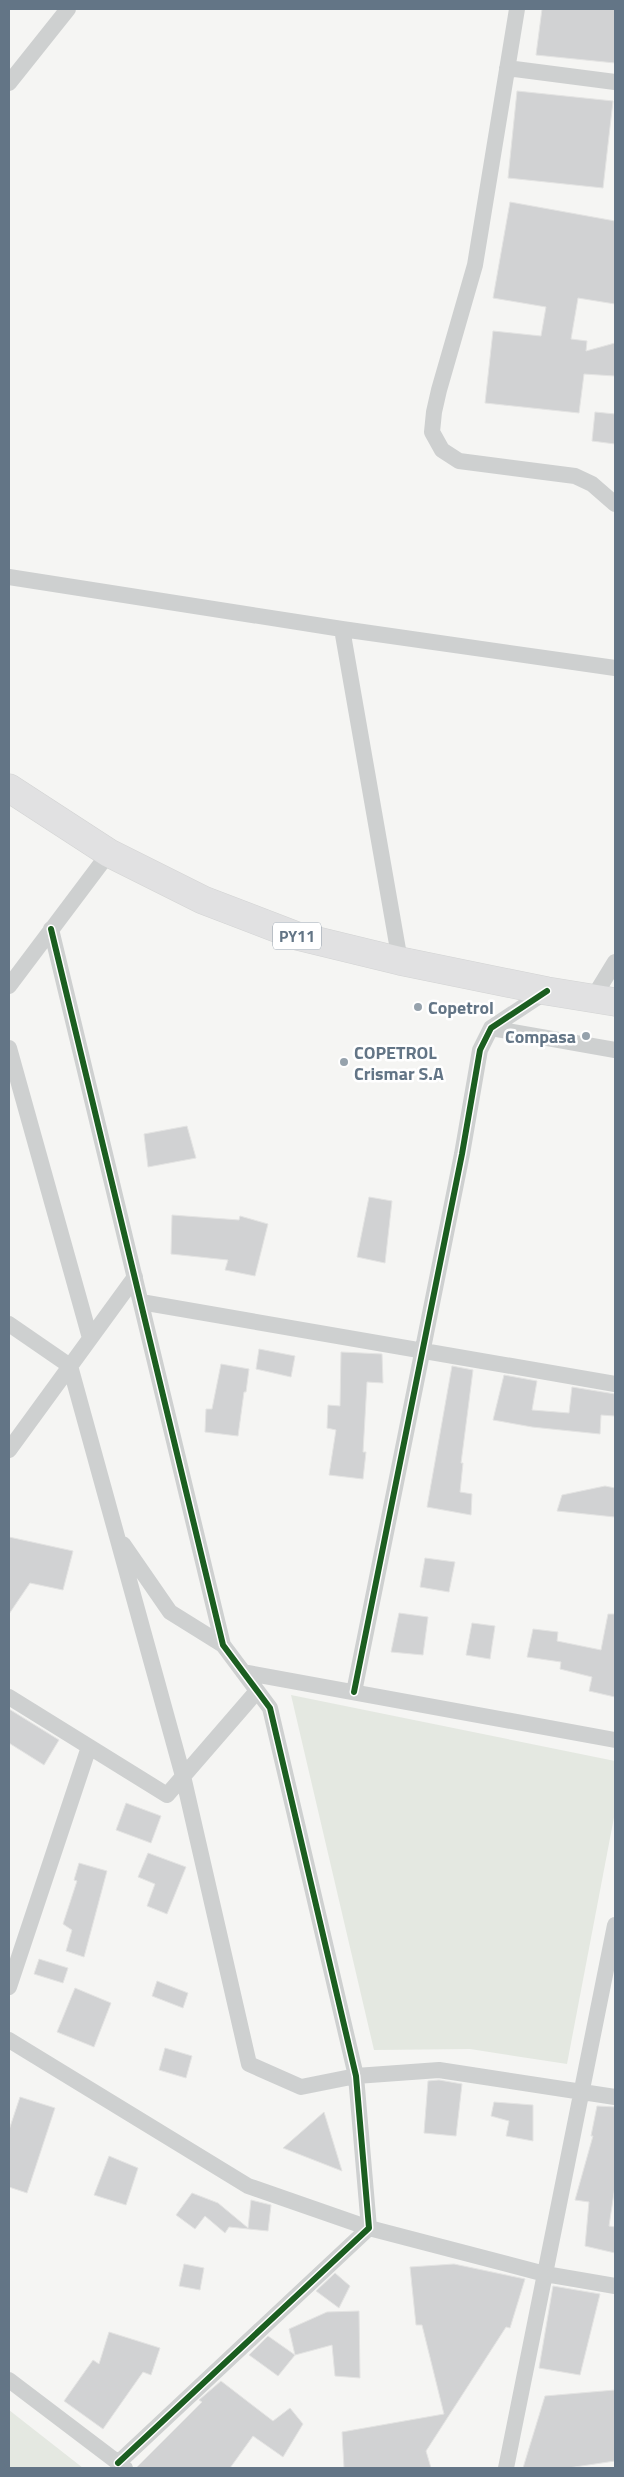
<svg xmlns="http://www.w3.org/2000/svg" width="624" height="2477" viewBox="0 0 624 2477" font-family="'Titillium Web',sans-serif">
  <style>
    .green { fill: #e4e8e1 }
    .building { fill: #d1d2d3; stroke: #e4e4e3 }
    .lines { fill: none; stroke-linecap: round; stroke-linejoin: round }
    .highway-casing { stroke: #d2d3d3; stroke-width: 29 }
    .street { stroke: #ced0d0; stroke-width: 16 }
    .highway { stroke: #e1e1e2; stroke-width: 28 }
    .cycleway-casing { stroke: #fff; stroke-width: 9 }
    .cycleway { stroke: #1b5e20; stroke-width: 6 }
    .poi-dot { fill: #96a2ac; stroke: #fff; stroke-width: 2 }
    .labels { text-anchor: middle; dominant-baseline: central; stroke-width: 5; stroke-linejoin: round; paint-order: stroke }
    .shield { fill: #fff; stroke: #929eaa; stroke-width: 1 }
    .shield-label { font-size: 16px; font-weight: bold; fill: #637586 }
    .poi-label { font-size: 18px; font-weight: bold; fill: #637586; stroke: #fff; text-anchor: start }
  </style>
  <rect width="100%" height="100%" fill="#f5f5f3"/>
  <path class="green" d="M291,1695L615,1761V1812L567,2064L470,2049L374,2050Z
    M9,2410L83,2468H9Z"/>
  <path class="building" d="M542,9H615V63L536,55Z
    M517,91L613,101L603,188L508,178Z
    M510,202L615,221V304L578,298L571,339L587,341L586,351L615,343V376L584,374L579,413L485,403L493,331L541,336L546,307L493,298Z
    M595,412L615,414V444L592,441Z
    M187,1126L196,1158L148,1167L144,1134Z
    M369,1197L392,1201L385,1263L357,1257Z
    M172,1215L239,1220L240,1216L268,1224L255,1276L225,1270L228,1260L171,1254Z
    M259,1349L295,1356L291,1377L256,1369Z
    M341,1352L382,1354L383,1383L367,1382L363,1452H366L363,1479L329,1475L336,1430L327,1428L328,1405L340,1406Z
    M221,1364L249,1369L246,1392H244L238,1436L205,1432L206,1409H212Z
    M452,1366L473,1370L461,1463H463L460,1492L472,1494L471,1515L427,1507Z
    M504,1375L537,1381L532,1410L569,1413L572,1387L615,1394V1416L601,1415L600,1434L532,1427L493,1420Z
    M605,1486L615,1488V1517L557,1511L562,1495Z
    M9,1537L73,1551L63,1590L30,1583L9,1614Z
    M425,1558L455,1562L449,1592L420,1587Z
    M399,1613L428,1617L423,1655L391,1652Z
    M608,1614H615V1697L589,1691L592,1677L560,1669L561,1662L527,1657L533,1629L558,1632L557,1641L601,1650Z
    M472,1623L495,1626L490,1659L466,1655Z
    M9,1709L59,1740L44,1765L9,1743Z
    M126,1803L161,1816L151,1843L116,1830Z
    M148,1853L186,1867L167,1914L147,1906L155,1884L138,1877Z
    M79,1863L107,1871L84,1957L66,1951L72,1930L63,1924L77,1881L74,1880Z
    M39,1959L68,1968L63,1983L34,1974Z
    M157,1981L188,1993L183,2008L152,1996Z
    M75,1988L111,2003L94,2047L57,2032Z
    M165,2048L192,2056L186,2078L159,2070Z
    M439,2080L462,2084L456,2136L424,2133L428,2081Z
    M20,2097L55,2108L27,2193L9,2187V2130Z
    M494,2102L533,2105V2141L506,2136L509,2121L491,2116Z
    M597,2106L615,2107V2186L609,2226L615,2227V2253L585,2246L589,2202L575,2200L593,2136H591Z
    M324,2112L342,2171L283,2148Z
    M109,2156L138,2168L126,2205L94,2195Z
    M192,2193L218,2203L248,2228L251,2200L271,2205L268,2231L229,2227L225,2233L205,2216L195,2229L176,2215Z
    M184,2264L204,2268L200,2290L179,2286Z
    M454,2264L525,2279L510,2328L506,2327L426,2451L431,2468H344L342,2432L444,2414L422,2325H416L410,2267Z
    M335,2273L350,2286L339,2308L316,2291Z
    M553,2286L600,2294L580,2375L539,2368Z
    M359,2311L360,2378L335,2376L332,2345L295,2355L289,2329L327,2312Z
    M109,2332L160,2348L151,2375L143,2372L103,2429L64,2401L93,2360L99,2364Z
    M268,2336L295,2355L278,2376L249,2355Z
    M221,2381L273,2421L290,2408L303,2424L283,2457L253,2436L230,2468H136L202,2402L199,2400Z
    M615,2390V2461L568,2468H523L545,2396Z"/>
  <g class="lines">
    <defs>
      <path id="highway" d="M9,788L109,853L203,900L297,936L400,961L547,991L615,1002"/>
    </defs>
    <use href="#highway" class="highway-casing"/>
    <path class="street" d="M517,9L475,265L439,390L434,412L432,432L442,450L459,461L575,476L592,484L615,504
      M507,68L615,82
      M9,83L68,9
      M9,577L342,629L615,668
      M342,629L400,961
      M51,929L223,1645L270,1708L356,2076L369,2228L118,2463
      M9,986L109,853
      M593,998L615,962
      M491,1028L615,1050
      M9,1048L90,1338
      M141,1302L615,1384
      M9,1324L70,1366L183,1776L249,2064L301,2087L356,2076L439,2070L615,2097
      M9,1450L135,1277
      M123,1544L170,1612L223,1645
      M243,1672L615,1740
      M354,1692L462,1154L480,1050L491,1028L547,991
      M9,1697L167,1795L257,1691
      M9,1987L89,1747
      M9,2040L248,2186L369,2228L545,2274L615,2286
      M9,2380L125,2468
      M506,2468L615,1925"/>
    <use href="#highway" class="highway"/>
    <defs>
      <path id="cycleway" d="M51,929L223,1645L270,1708L356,2076L369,2228L118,2463
        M354,1692L462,1154L480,1050L491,1028L547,991"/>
    </defs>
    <use href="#cycleway" class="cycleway-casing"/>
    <use href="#cycleway" class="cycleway"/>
  </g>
  <g class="poi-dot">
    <circle cx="418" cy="1007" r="5"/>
    <circle cx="586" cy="1036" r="5"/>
    <circle cx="344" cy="1062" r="5"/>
  </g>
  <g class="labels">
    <rect class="shield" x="273" y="922.5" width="48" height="27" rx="4"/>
    <g class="shield-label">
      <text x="297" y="936">PY11</text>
    </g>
    <g class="poi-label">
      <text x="428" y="1007">Copetrol</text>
      <text x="576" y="1036" text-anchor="end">Compasa</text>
      <text x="354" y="1052">COPETROL<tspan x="354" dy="21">Crismar S.A</tspan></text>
    </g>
  </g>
  <rect width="624" height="2477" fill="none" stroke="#637586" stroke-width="20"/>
</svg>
